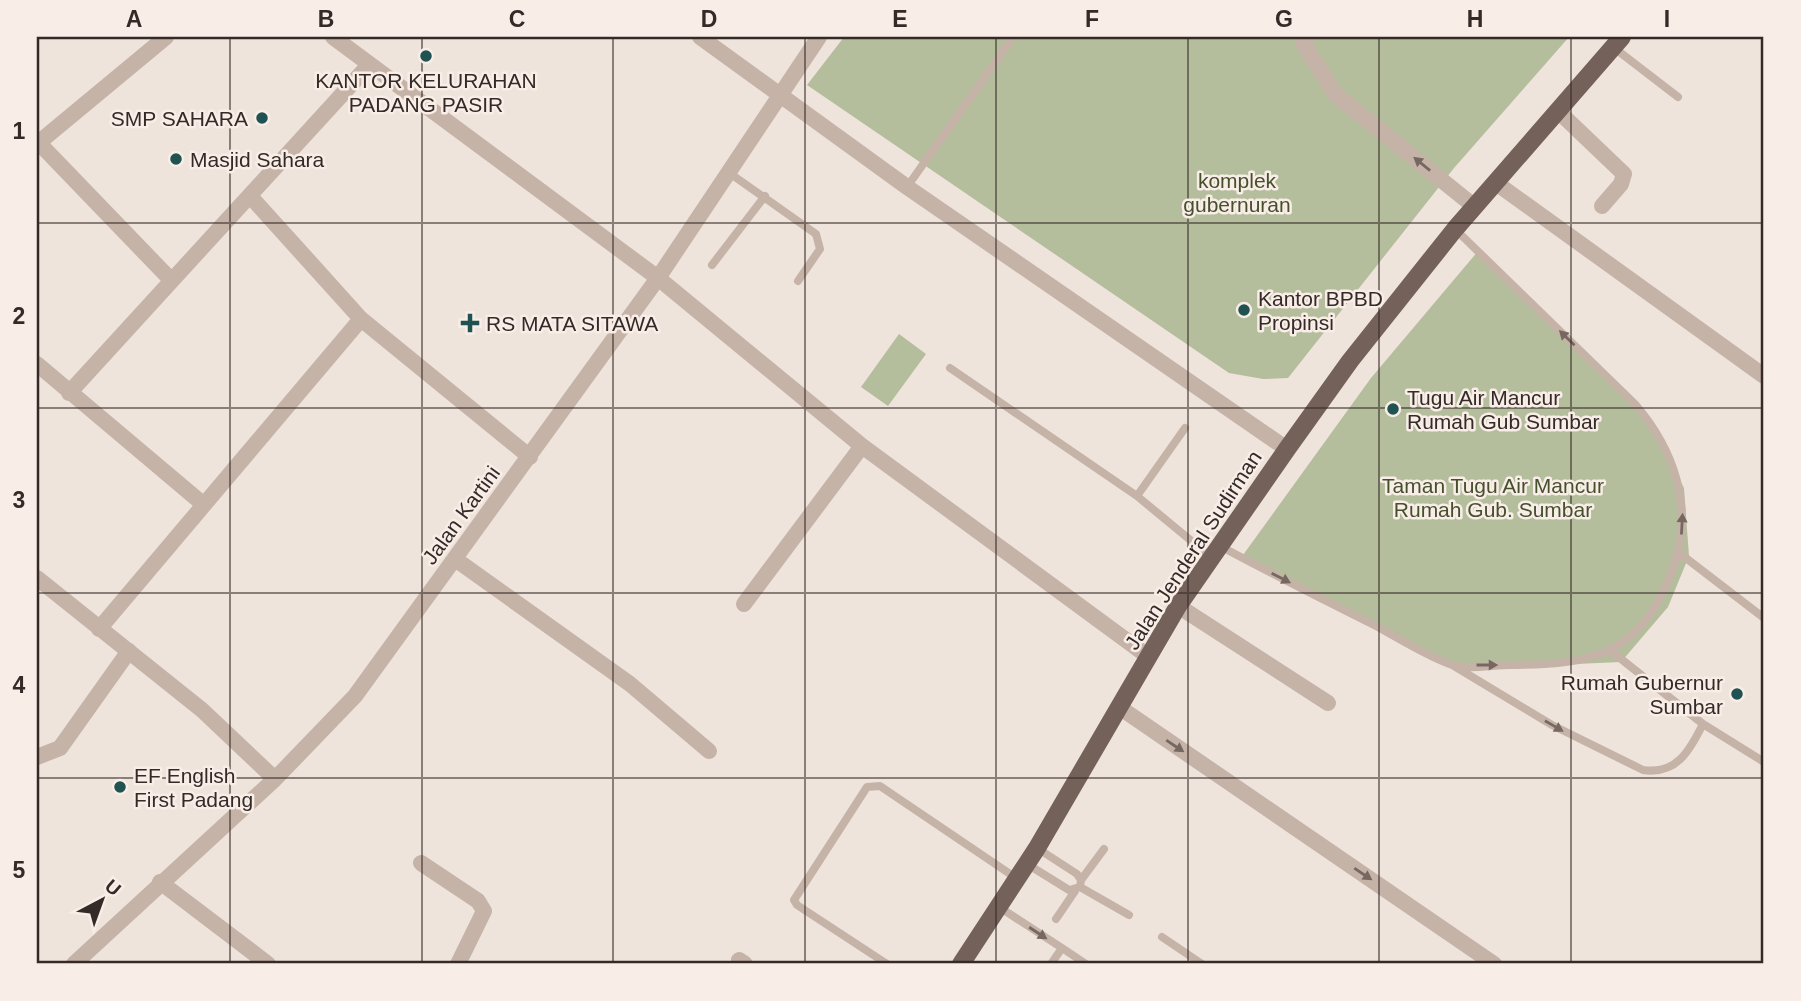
<svg xmlns="http://www.w3.org/2000/svg" width="1801" height="1001" viewBox="0 0 1801 1001" font-family="Helvetica,sans-serif">
  <style>
    .green { fill: #b4bd9c }
    .lines { fill: none; stroke-linecap: round; stroke-linejoin: round }
    .lane { stroke: #c6b3a8; stroke-width: 8 }
    .street { stroke: #c6b3a8; stroke-width: 16 }
    .primary { stroke: #74615a; stroke-width: 18 }
    .oneway { fill: #766861 }
    .grid { fill: none; stroke: #342a27; stroke-width: 2; stroke-opacity: 0.55 }
    .poi-dot { fill: #205251; stroke: #f8eee7; stroke-width: 2.5 }
    .labels { text-anchor: middle; dominant-baseline: central; stroke-width: 5; stroke-linejoin: round; paint-order: stroke }
    .poi-label { font-size: 21px; fill: #342a27; stroke: #f8eee7; text-anchor: start }
    .park-label { font-size: 21px; fill: #46502d; stroke: #f8eee7 }
    .street-label { font-size: 21px; fill: #342a27; stroke: #f8eee7 }
    .neatline { fill: none; stroke: #342a27; stroke-width: 2.5 }
    .grid-label { font-size: 23px; text-anchor: middle; font-weight: bold; fill: #342a27 }
  </style>
  <rect width="100%" height="100%" fill="#efe4db"/>
  <path class="green" d="M844,37H1569L1454,168L1288,378L1263,379L1229,373L807,85Z
    M1479,250L1648,417L1684,488L1689,556L1668,607L1621,662L1463,669L1243,555L1371,378Z
    M899,334L926,354L888,406L861,387Z"/>
  <g class="lines">
    <path class="lane" d="M1613,47L1678,97
      M728,172L816,234L820,249L798,281
      M907,187L1013,37
      M712,265L765,196
      M950,368L1137,496L1212,558
      M1137,496L1185,428
      M1220,546C1272,574 1324,600 1376,626C1400,639 1426,656 1452,665C1468,670 1493,665 1510,665C1595,665 1643,654 1674,565C1694,507 1674,449 1635,404L1455,229
      M1678,552L1764,618
      M1611,651L1703,724L1764,762
      M1454,666L1552,725L1643,770C1677,775 1690,750 1703,724
      M1037,848L1077,874L1081,880L1080,887
      M1027,864L1069,890L1080,887L1129,915
      M1081,880L1104,849
      M999,907L1062,948L1051,964
      M1056,919L1075,891
      M1162,937L1202,964
      M1062,948L1086,964
      M887,964L797,905L794,900L867,787L880,786L1016,878"/>
    <path class="street" d="M333,37L658,278L862,446L1149,657
      M700,37L907,187L1287,449
      M1308,37L1303,43L1336,95L1475,207
      M1558,111L1624,174L1621,184L1602,206
      M37,141L171,280
      M37,144L166,37
      M1496,183L1764,376
      M251,197L361,319L530,457
      M37,364L203,504
      M69,393L369,65
      M455,559L630,684L709,751
      M37,578L202,710L275,779
      M744,604L862,446
      M1178,606L1328,703
      M99,629L361,319
      M1119,707L1494,964
      M37,757L60,748L129,651
      M421,863L478,901L484,911L458,964
      M160,882L268,964
      M739,960L745,964
      M74,964L275,779L355,696L658,278L819,37"/>
    <path class="primary" d="M961,964L1037,848L1178,606L1287,449L1350,361L1455,229L1622,37"/>
  </g>
  <defs><path id="oneway-solid" d="M-6-.8H1V-3.2L6.5 0L1 3.2V.8H-6Z" transform="scale(1.75)"/></defs>
  <g class="oneway">
    <use href="#oneway-solid" transform="translate(1422 164) rotate(-141)"/>
    <use href="#oneway-solid" transform="translate(1567 338) rotate(-136)"/>
    <use href="#oneway-solid" transform="translate(1682 524) rotate(-87)"/>
    <use href="#oneway-solid" transform="translate(1281 578) rotate(27)"/>
    <use href="#oneway-solid" transform="translate(1487 665)"/>
    <use href="#oneway-solid" transform="translate(1554 726) rotate(30)"/>
    <use href="#oneway-solid" transform="translate(1175 746) rotate(34)"/>
    <use href="#oneway-solid" transform="translate(1363 874) rotate(34)"/>
    <use href="#oneway-solid" transform="translate(1038 933) rotate(33)"/>
  </g>
  <path class="grid" d="M230,37V964M422,37V964M613,37V964M805,37V964M996,37V964M1188,37V964M1379,37V964M1571,37V964M37,223H1764M37,408H1764M37,593H1764M37,778H1764"/>
  <g class="poi-dot">
    <circle cx="426" cy="56" r="7"/>
    <circle cx="262" cy="118" r="7"/>
    <circle cx="176" cy="159" r="7"/>
    <circle cx="1244" cy="310" r="7"/>
    <path d="M466.5 312.5h7v7h7v7h-7v7h-7v-7h-7v-7h7z"/>
    <circle cx="1393" cy="409" r="7"/>
    <circle cx="1737" cy="694" r="7"/>
    <circle cx="120" cy="787" r="7"/>
  </g>
  <g class="labels">
    <g class="poi-label">
      <text x="426" y="80" text-anchor="middle">KANTOR KELURAHAN<tspan x="426" dy="24">PADANG PASIR</tspan></text>
      <text x="248" y="118" text-anchor="end">SMP SAHARA</text>
      <text x="190" y="159">Masjid Sahara</text>
      <text x="1258" y="298">Kantor BPBD<tspan x="1258" dy="24">Propinsi</tspan></text>
      <text x="486" y="323">RS MATA SITAWA</text>
      <text x="1407" y="397">Tugu Air Mancur<tspan x="1407" dy="24">Rumah Gub Sumbar</tspan></text>
      <text x="1723" y="682" text-anchor="end">Rumah Gubernur<tspan x="1723" dy="24">Sumbar</tspan></text>
      <text x="134" y="775">EF English<tspan x="134" dy="24">First Padang</tspan></text>
    </g>
    <g class="park-label">
      <text x="1237" y="180">komplek<tspan x="1237" dy="24">gubernuran</tspan></text>
      <text x="1493" y="485">Taman Tugu Air Mancur<tspan x="1493" dy="24">Rumah Gub. Sumbar</tspan></text>
    </g>
    <g class="street-label">
      <text transform="translate(461 515) rotate(-54)">Jalan Kartini</text>
      <text transform="translate(1193 550) rotate(-57)">Jalan Jenderal Sudirman</text>
    </g>
  </g>
  <rect width="1801" height="1001" fill="none" stroke="#f8eee7" stroke-width="77"/>
  <g transform="translate(102 900) rotate(41)" stroke="#f8eee7" stroke-width="5" paint-order="stroke">
  <path d="M0-5L12 26L0 18L-12 26Z" fill="#342a27"/>
  <text y="-10" font-size="19" font-weight="bold" text-anchor="middle" fill="#342a27">U</text>
  </g>
  <rect x="38" y="38" width="1724" height="924" class="neatline"/>
  <g class="grid-label">
    <text x="134" y="27">A</text>
    <text x="326" y="27">B</text>
    <text x="517" y="27">C</text>
    <text x="709" y="27">D</text>
    <text x="900" y="27">E</text>
    <text x="1092" y="27">F</text>
    <text x="1284" y="27">G</text>
    <text x="1475" y="27">H</text>
    <text x="1667" y="27">I</text>
    <text x="19" y="139">1</text>
    <text x="19" y="324">2</text>
    <text x="19" y="508">3</text>
    <text x="19" y="693">4</text>
    <text x="19" y="878">5</text>
  </g>
</svg>
